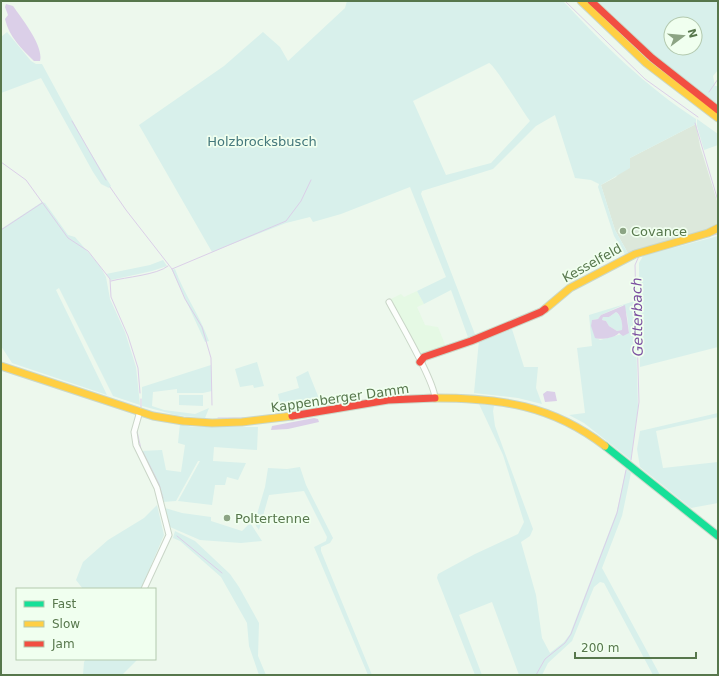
<svg xmlns="http://www.w3.org/2000/svg" width="719" height="676" viewBox="0 0 719 676" font-family="'DejaVu Sans',sans-serif">
  <style>
    .residential { fill: #e5f9e4 }
    .industrial { fill: #dce8db }
    .green { fill: #d8f0eb; fill-rule: evenodd }
    .water { fill: #dbcfe8; fill-rule: evenodd }
    .lines { fill: none; stroke-linecap: round; stroke-linejoin: round }
    .stream { stroke: #dbcfe8; stroke-width: 1 }
    .street-casing { stroke: #c9d5c7; stroke-width: 7 }
    .fast-casing { stroke: #cad7c8; stroke-width: 9 }
    .slow-casing { stroke: #cad7c8; stroke-width: 9 }
    .jam-casing { stroke: #cad7c8; stroke-width: 9 }
    .street { stroke: #fcfefc; stroke-width: 5 }
    .fast { stroke: #16e098; stroke-width: 7 }
    .slow { stroke: #ffcf43; stroke-width: 7 }
    .jam { stroke: #f24e42; stroke-width: 7 }
    .poi-dot { fill: #8ca484; stroke: #f0ffef; stroke-width: 1.5 }
    .labels { text-anchor: middle; dominant-baseline: central; stroke-width: 3.5; stroke-linejoin: round; paint-order: stroke }
    .park-label { font-size: 13px; fill: #44787c; stroke: #f0ffef }
    .poi-label { font-size: 13px; fill: #57774c; stroke: #f0ffef; text-anchor: start }
    .street-label { font-size: 13px; fill: #57774c; stroke: #f0ffef }
    .water-label { font-size: 14px; font-style: italic; fill: #7b4f9f; stroke: #f0ffef }
  </style>
  <rect width="100%" height="100%" fill="#edf8ed"/>
  <path class="residential" d="M417,291L424,304L417,307L425,325L438,327L446,347L416,359L385,302L401,294L404,297Z"/>
  <path class="industrial" d="M696,124L700,146L718,204V226L711,230L629,255L615,230L601,185L616,177L630,158Z"/>
  <path class="green" d="M347,1H563C603,44 646,87 696,119V124L630,158V168L601,185L615,230L629,255L626,256L614,236L598,187L599,184L591,180L575,178L555,115L536,126L493,169L422,191L421,194L476,337L469,340L451,290L424,304L417,291L446,277L410,187L341,214L313,222L310,217L286,223L212,252L139,125L224,66L263,32L280,47L288,61L345,8ZM489,63C495,65 523,112 530,121L491,163L446,175L413,101Z
    M598,1H718V70L713,76L715,86H718V104L656,56ZM671,24H695V48H671Z
    M7,32L31,61L36,64H42L87,147L111,186L109,188L101,184L93,172L41,78L1,93V37Z
    M697,119L718,134V145L704,150L697,126Z
    M42,202L45,203L68,235L75,237L100,266L106,277L110,299L125,332L136,367L140,405L113,396L59,288L56,290L107,395L12,363L1,346V229Z
    M718,236V347L640,367L639,263L643,256Z
    M163,260L167,266L152,271L111,280L106,274L150,265Z
    M175,269C184,294 200,316 209,341L205,342L172,270Z
    M635,301L638,407L631,460L584,423L569,415L585,413L577,348L592,346L589,315ZM623,305L627,315L629,332L600,340L597,338L592,320L598,319L601,315Z
    M616,312C621,315 623,324 623,330L617,331L609,326L606,321L602,320L603,317H609Z
    M511,326L524,367H538L536,388L542,404L518,398L474,393L479,340Z
    M257,362L264,386L254,388L253,385L240,387L235,369Z
    M211,365L212,391L203,393H177V389L153,392L152,406L164,410L195,414L209,408L205,418L176,415L142,406V387Z
    M308,371L322,406L282,413L278,394L299,388L296,377Z
    M179,395H203V406L179,405Z
    M479,404L494,406L493,411L495,426L533,529L530,536L521,542L536,595L542,638L550,653L564,642L570,634L617,511L626,469L631,473L622,516L602,568L660,675H653L604,583L600,582L594,587L572,641L548,663L542,675H519L492,602L459,615L482,675H475L437,578L438,574L475,554L518,534L524,522L503,455Z
    M718,413V417L656,431L663,468L718,462V503L691,508L640,467L637,449L640,431Z
    M180,424L192,427H258L257,450L214,447L213,461L246,463L238,480L227,477L225,485H215L212,505L178,501L200,461H198L176,501L163,502L158,484L140,451L162,450L166,470L181,472L185,445L178,443Z
    M300,467L306,485L333,538L330,543L321,547V551L372,675H368L314,547L326,541L327,537L304,491L269,495L259,530L256,526L255,521L265,487L268,468L287,469Z
    M157,505L164,535L141,589H83L76,580L83,562L108,540L144,518Z
    M165,508L182,513L211,517V521L242,531L248,525L251,524L262,541L241,543L200,540L170,527Z
    M175,531L195,541L230,574L239,587L259,623L258,656L266,675H259L249,646L247,623L221,577L180,541L173,538Z
    M86,659H138L122,675H83L84,662Z"/>
  <path class="water" d="M6,4L13,6C22,19 44,46 40,61H34C22,49 9,37 5,19L8,15L5,7Z
    M625,305L629,333L623,336L619,333C615,338 600,340 595,338L591,326L592,320L598,319L601,315ZM616,312C621,315 623,324 622,330L617,331L609,326L606,321L602,320L603,317H609Z
    M547,391L555,392L557,401L545,402L543,394Z
    M314,418L318,419L319,422L288,429L271,430L272,426Z"/>
  <g class="lines">
    <path class="stream" d="M565,1L645,79L698,117
      M709,92L718,79
      M72,121L106,180
      M695,123L718,201
      M1,162L26,180L68,238L88,251L110,279L111,297L128,336L138,368L140,393
      M110,187L126,210L172,269L185,299L202,327L211,358L212,405
      M1,230L42,203
      M709,236L718,234
      M172,269L286,221L301,201L311,180
      M111,281C126,277 157,275 168,266
      M141,399V407
      M265,416L296,411
      M218,418H250
      M137,431L141,449
      M143,452L159,484L163,498
      M631,460L639,402L635,265L639,256
      M165,510L168,523
      M177,536L222,573
      M536,675L545,659L565,643L571,634L617,513L626,470"/>
    <defs>
      <path id="street" d="M389,302C399,321 434,380 435,398
        M140,411L134,432L136,445L157,488L169,535L144,589"/>
      <path id="fast" d="M605,446L718,536"/>
      <path id="slow" d="M581,1L646,63L718,118
        M545,309L570,288L635,254L708,233L718,228
        M1,366L153,416L183,421L212,423L242,422L292,416
        M435,398C500,398 552,405 605,446"/>
      <path id="jam" d="M591,1L652,58L718,110
        M420,362L424,357L471,341L541,312L545,309
        M292,416L388,400L435,398"/>
    </defs>
    <use href="#street" class="street-casing"/>
    <use href="#fast" class="fast-casing"/>
    <use href="#slow" class="slow-casing"/>
    <use href="#jam" class="jam-casing"/>
    <use href="#street" class="street"/>
    <use href="#fast" class="fast"/>
    <use href="#slow" class="slow"/>
    <use href="#jam" class="jam"/>
  </g>
  <g class="poi-dot">
    <circle cx="623" cy="231" r="4"/>
    <circle cx="227" cy="518" r="4"/>
  </g>
  <g class="labels">
    <g class="park-label">
      <text x="262" y="141">Holzbrocksbusch</text>
    </g>
    <g class="poi-label">
      <text x="631" y="231">Covance</text>
      <text x="235" y="518">Poltertenne</text>
    </g>
    <g class="street-label">
      <text transform="translate(592 263) rotate(-29)">Kesselfeld</text>
      <text transform="translate(340 398) rotate(-8)">Kappenberger Damm</text>
    </g>
    <g class="water-label">
      <text transform="translate(637 317) rotate(-91)">Getterbach</text>
    </g>
  </g>
  <rect width="719" height="676" fill="none" stroke="#57774c" stroke-width="4"/>
  <rect x="16" y="588" width="140" height="72" fill="#f0ffef" stroke="#b3c9ae"/>
  <rect x="24" y="601" width="20" height="6" fill="#16e098" stroke="#b3c9ae"/>
  <text x="52" y="608" font-size="12" fill="#57774c">Fast</text>
  <rect x="24" y="621" width="20" height="6" fill="#ffcf43" stroke="#b3c9ae"/>
  <text x="52" y="628" font-size="12" fill="#57774c">Slow</text>
  <rect x="24" y="641" width="20" height="6" fill="#f24e42" stroke="#b3c9ae"/>
  <text x="52" y="648" font-size="12" fill="#57774c">Jam</text>
  <g transform="translate(683 36) rotate(74)"><circle r="19" fill="#f0ffef" stroke="#b3c9ae"/>
  <path d="M0-3L7 15L0 10L-7 15Z" fill="#8ca484"/>
  <text y="-6" font-size="11" font-weight="bold" text-anchor="middle" fill="#57774c">N</text>
  </g>
  <path d="M575 652v6h121v-6" fill="none" stroke="#57774c" stroke-width="2"/>
  <text x="581" y="652" font-size="12" fill="#57774c" stroke="#f0ffef" stroke-width="3" paint-order="stroke">200 m</text>
</svg>
